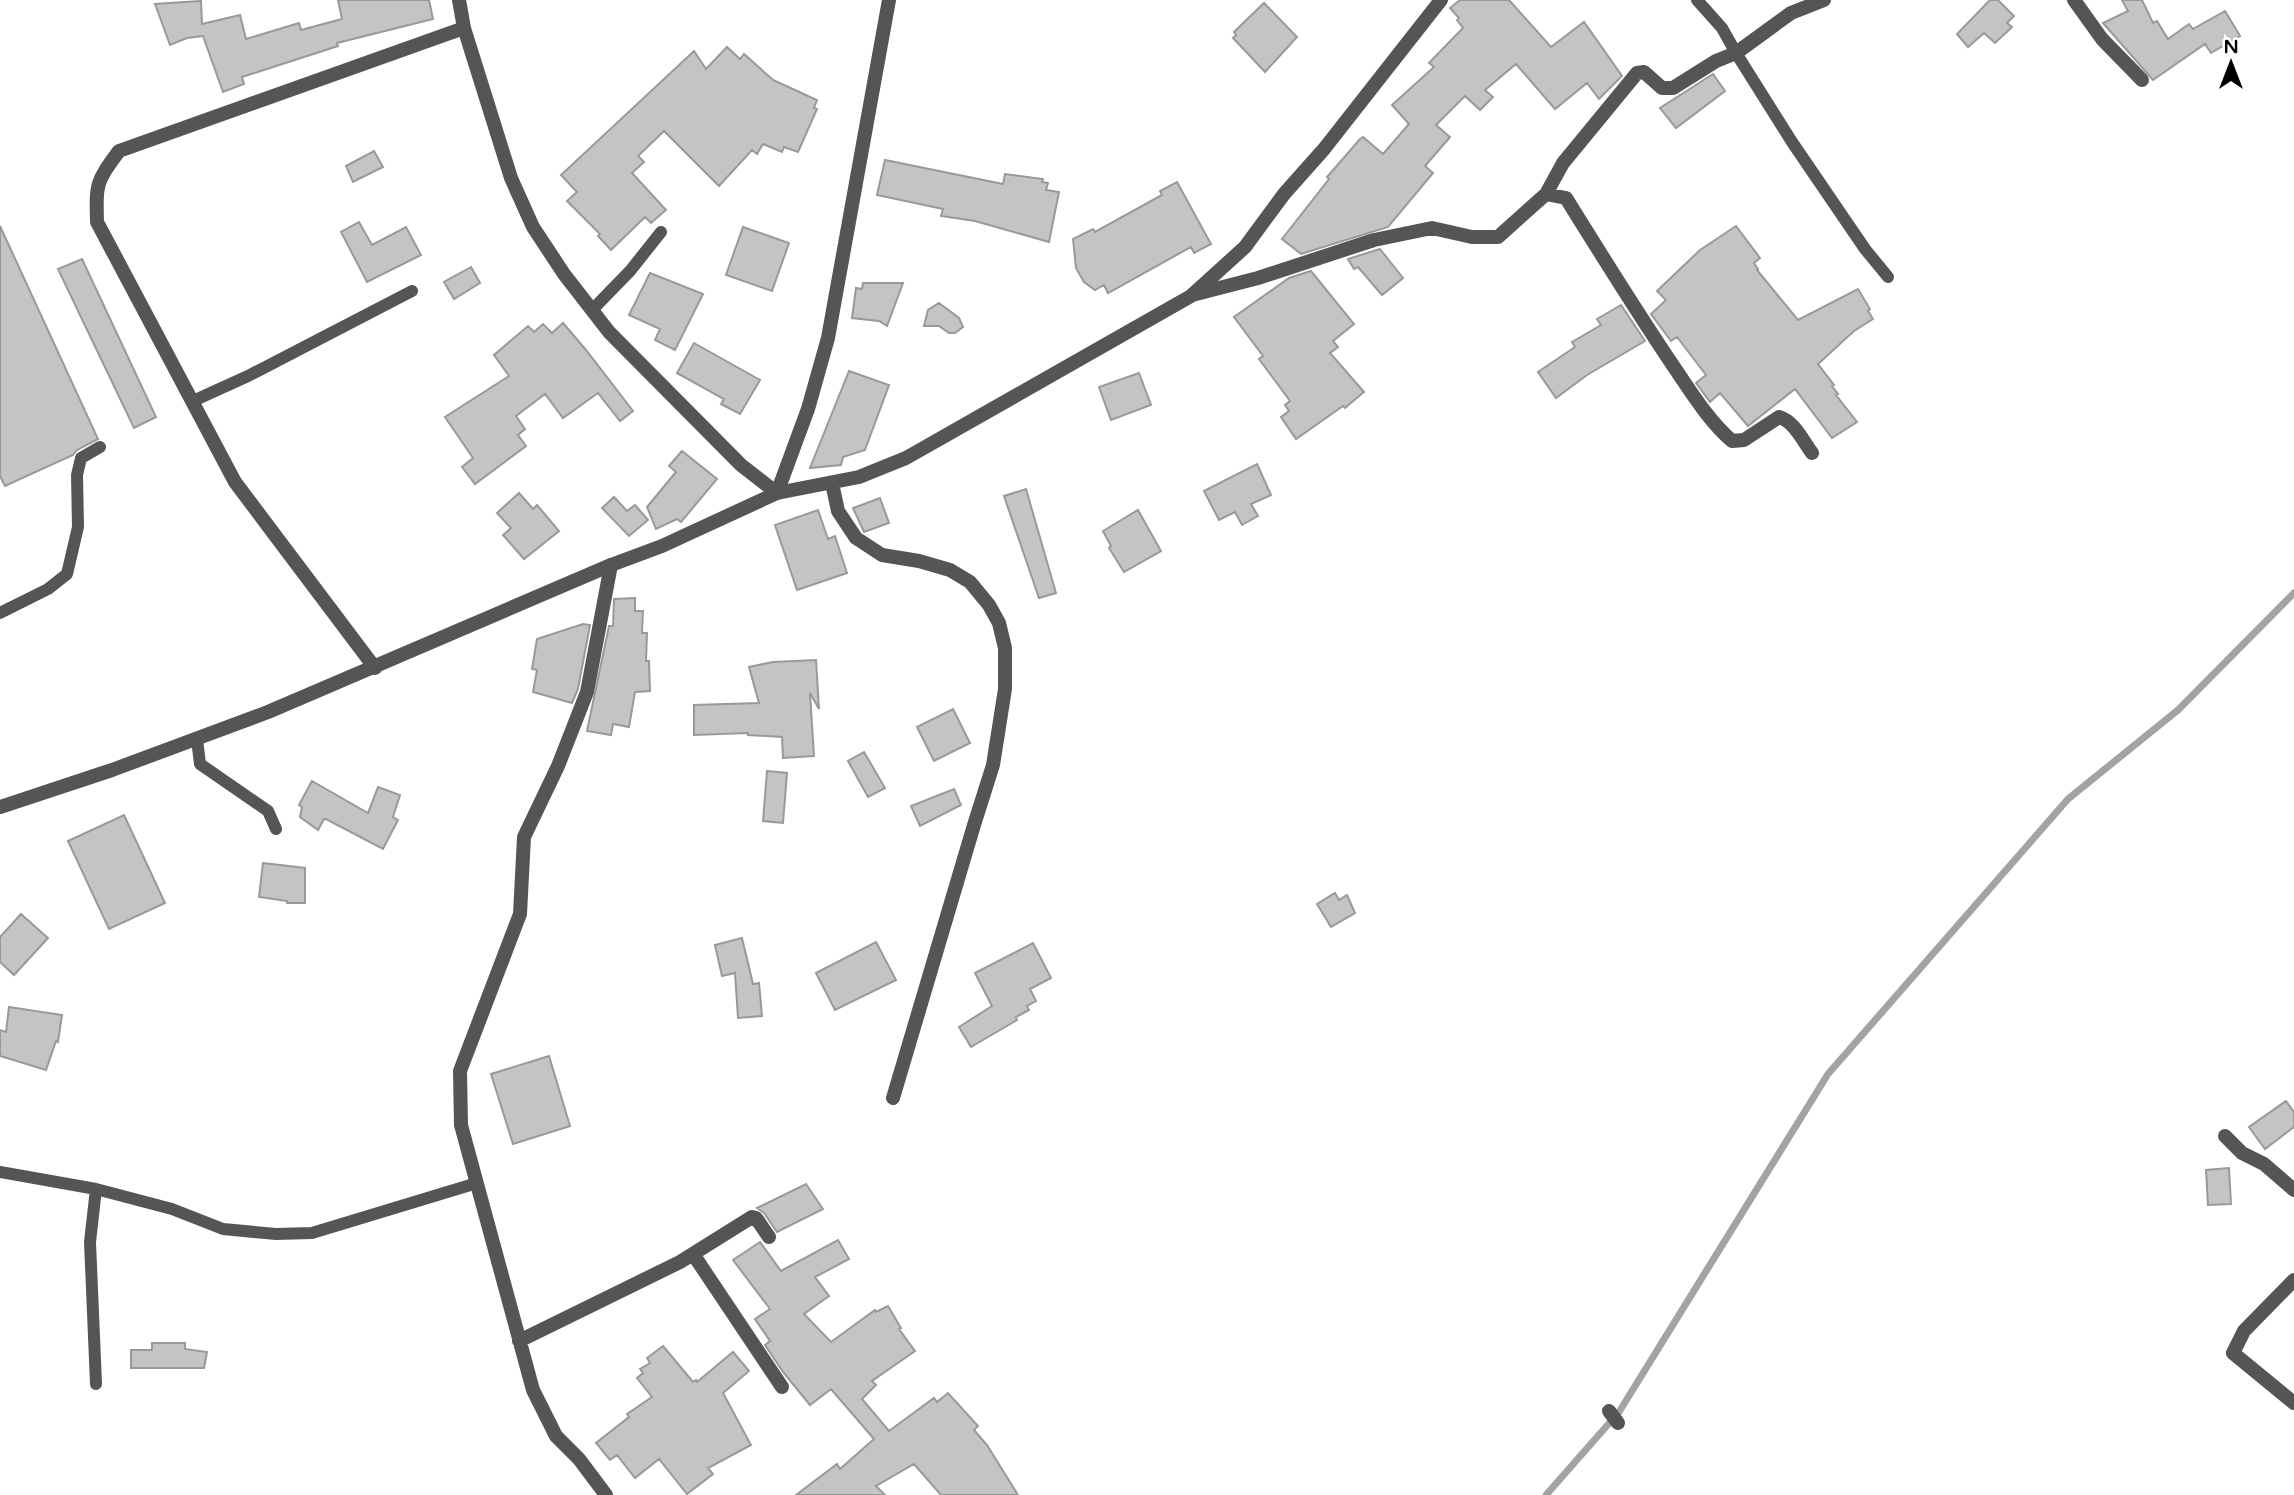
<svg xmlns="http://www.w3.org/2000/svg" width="2294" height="1495" viewBox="0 0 2294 1495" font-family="'Varela Round',sans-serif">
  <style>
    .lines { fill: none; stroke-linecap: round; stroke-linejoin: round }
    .stream { stroke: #a3a3a3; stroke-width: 7 }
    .building { fill: #c4c4c4; stroke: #999; stroke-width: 2 }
    .service { stroke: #555; stroke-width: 12 }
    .minor { stroke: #555; stroke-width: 14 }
    .tertiary { stroke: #555; stroke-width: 14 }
  </style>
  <rect width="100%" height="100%" fill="#fff"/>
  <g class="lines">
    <path class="stream" d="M1546,1495L1619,1412L1828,1074L2068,799L2178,710L2294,593"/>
  </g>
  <path class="building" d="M338,0H429L433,19L337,43L338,46L242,77L244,84L223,92L203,36L187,38L170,45L155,4L201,1L202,24L240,15L246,39L299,23L301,30L342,19Z
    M1460,0H1509L1551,47L1584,22L1622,76L1599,99L1587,83L1555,109L1516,64L1485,90L1493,97L1480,110L1465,96L1436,125L1450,137L1425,166L1433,173L1388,227L1301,254L1282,239L1329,179L1327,177L1360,139L1363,137L1383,154L1409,124L1392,105L1434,67L1429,63L1463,28L1457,20L1459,18L1450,8Z
    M1990,0H1998L2014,16L2007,23L2012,27L1995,43L1984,33L1968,47L1957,34Z
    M2122,0H2142L2153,23L2157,21L2168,39L2189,24L2193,29L2225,11L2240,36L2211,53L2205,44L2153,80L2103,23L2128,11Z
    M1264,3L1297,37L1265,72L1233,38L1236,35L1234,32Z
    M727,47L740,59L744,54L773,80L817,100L814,108L817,109L798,152L784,147L782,152L763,144L757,154L752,150L719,186L664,131L638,156L644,162L632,173L666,210L651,223L645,217L611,250L598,236L600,234L567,201L577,192L561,175L694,51L706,69Z
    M1713,74L1725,91L1676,128L1660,108Z
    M374,151L383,167L353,182L346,166Z
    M885,160L1003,184L1005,174L1043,179L1042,182L1048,183L1046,190L1059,192L1049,242L975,221L941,216L943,209L877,195Z
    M1177,182L1211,244L1194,253L1191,247L1108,293L1104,285L1095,290L1084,282L1076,268L1073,239L1093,229L1095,232L1162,195L1160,191Z
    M359,222L372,245L406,227L421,255L367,282L341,232Z
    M0,226L98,439L77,450L73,455L5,486L0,476Z
    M1736,226L1760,258L1754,263L1758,269L1757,270L1798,320L1858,289L1870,309L1868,311L1873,319L1854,331L1818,364L1834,385L1832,386L1838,394L1836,395L1857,422L1832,438L1795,389L1748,426L1720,393L1710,402L1696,383L1706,375L1677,337L1671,341L1651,314L1666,300L1657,291L1700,250Z
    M743,227L789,243L772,291L726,275Z
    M1380,249L1403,278L1382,295L1358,267L1354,269L1348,259Z
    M82,259L156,417L134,428L58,269Z
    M471,267L480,283L454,299L444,282Z
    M1311,271L1354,324L1333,341L1338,347L1330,353L1364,392L1345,408L1343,406L1296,439L1281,417L1289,411L1285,405L1290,401L1259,359L1263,356L1234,317L1289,278Z
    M650,273L703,294L675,350L655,340L660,329L629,315Z
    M863,283H903L887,326L879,321L852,318L856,288L862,289Z
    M939,303L959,318L963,327L955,333H949L939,326H924L928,310Z
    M1621,305L1645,341L1587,375L1556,398L1538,372L1575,347L1572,342L1601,325L1597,319Z
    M563,323L586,350L633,411L620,421L598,393L563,418L545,394L516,416L525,429L518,435L526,446L475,484L462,467L473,458L445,417L509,376L494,355L528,326L534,332L543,324L552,333Z
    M694,343L760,380L740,414L721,404L724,399L677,373Z
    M849,371L889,385L865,450L843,457L841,465L810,468Z
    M1139,373L1151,405L1111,420L1099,387Z
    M682,451L717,479L681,522L677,519L656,529L647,507L676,472L669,466Z
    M1257,464L1271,495L1251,504L1258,516L1242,525L1235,512L1219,520L1204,491Z
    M1026,489L1056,593L1039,598L1004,496Z
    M519,493L533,509L537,505L559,531L524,559L503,535L511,528L497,513Z
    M614,497L627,511L635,505L648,520L629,536L602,508Z
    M880,498L889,523L864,532L853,508Z
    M818,510L828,539L835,536L847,573L797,590L775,525Z
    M1138,510L1161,551L1124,572L1109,548L1111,546L1103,531Z
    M635,598V611H643L642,633H647L646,661H649L650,691L635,692L629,727L613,724L611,735L587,731L609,626H613L614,599Z
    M583,624L590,625L578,689L572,703L533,692L537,670L532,669L537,639Z
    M816,660L819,709L810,693L814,756L783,758L782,737L748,735V733L694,735V705L759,703L749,667L773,662Z
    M953,709L970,743L934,761L917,727Z
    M864,752L885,788L868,797L848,761Z
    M767,771L787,773L783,823L763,821Z
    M312,781L368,813L378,787L400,795L393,817L398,820L383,849L326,819H324L318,830L300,817L302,807L299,805Z
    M954,789L961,805L920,826L911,806Z
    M124,815L165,903L109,929L68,841Z
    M263,863L305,868V903H287V901L259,897Z
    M1335,893L1339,900L1347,895L1355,913L1331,927L1317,904Z
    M21,914L48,938L14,975L0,962V937Z
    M742,938L753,984L759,983L762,1016L738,1018L735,973L722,976L715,945Z
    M876,942L896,980L835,1010L816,973Z
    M1033,943L1051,978L1030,989L1036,1001L1027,1006L1029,1010L1016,1017L1017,1020L971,1047L959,1027L992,1006L975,973Z
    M9,1007L62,1015L58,1042L56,1041L46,1070L0,1056V1030L6,1032Z
    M549,1056L570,1126L513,1144L491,1074Z
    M2286,1101L2294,1112V1127L2265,1149L2249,1127Z
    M2229,1168L2231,1204L2208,1205L2206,1170Z
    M806,1184L823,1209L777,1232L764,1213L757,1208Z
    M838,1240L849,1259L815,1277L829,1296L804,1314L831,1342L875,1310L876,1312L888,1306L901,1328L899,1329L915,1351L872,1381L876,1385L862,1399L889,1431L934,1398L937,1402L948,1393L978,1426L974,1430L987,1445L1018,1495H941L914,1464L876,1486L885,1495H796L837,1464L840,1469L874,1439L831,1389L810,1405L783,1372L765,1345L770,1341L755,1319L770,1309L733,1260L760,1242L781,1271Z
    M152,1343H185V1349L207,1352L204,1368H131V1350H152Z
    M663,1346L693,1382L696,1380L697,1382L733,1352L749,1371L723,1393L751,1445L708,1468L713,1474L687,1494L659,1459L635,1478L617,1455L610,1460L596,1443L629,1417L627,1414L652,1397L637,1378L643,1373L640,1369L650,1363L647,1358Z"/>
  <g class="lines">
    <path class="service" d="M1697,0L1722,28L1736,53L1792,142L1865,249L1888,277
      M592,310L630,271L661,232
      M193,401L248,376L412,291
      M0,613L48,589L67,574L78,527L77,475L81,458L100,447
      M197,739L200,764L268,811L276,829
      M0,1172L96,1189L172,1209L223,1229L276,1234L312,1233L477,1183
      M96,1189L90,1242L96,1384"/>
    <path class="minor" d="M459,0L464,28L511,178L533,227L564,274L609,332L741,465L777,493L859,477L906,458L1191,296L1245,247L1284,194L1324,149L1441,0
      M2074,0L2102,39L2142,80
      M1546,194L1563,163L1637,73L1644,72L1662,88H1673L1716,61L1736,53L1791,13L1824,0
      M1196,294L1258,278L1374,240L1432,228L1472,237H1498L1546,194L1566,198C1602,256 1638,314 1676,370C1693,395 1709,421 1732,441L1744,440L1779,417C1794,421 1803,441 1812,453
      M832,483L838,511L856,538L882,555L919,561L950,570L970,582L989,605L999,623L1005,648V689L993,765L974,825L893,1098
      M375,668L235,482L97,222C96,183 96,182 119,151L464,28
      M2225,1136L2242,1153L2264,1164L2294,1190
      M693,1254L782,1387
      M2294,1280L2244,1331L2233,1353L2294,1403
      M519,1341L680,1262L752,1217L756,1218L769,1237
      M1609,1411L1618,1423
      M606,1495L579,1459L556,1436L533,1390L461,1125L460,1071L520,914L524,837L558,766L587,692L611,565"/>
    <path class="tertiary" d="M0,807L112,770L268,712L611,565L662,546L777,493L808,409L828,338L889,0"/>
  </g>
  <g transform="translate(2231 63)" stroke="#ffffff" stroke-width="5" paint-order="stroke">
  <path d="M0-5L12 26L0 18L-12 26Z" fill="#000000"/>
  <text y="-10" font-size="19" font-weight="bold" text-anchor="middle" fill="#000000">N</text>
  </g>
</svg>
